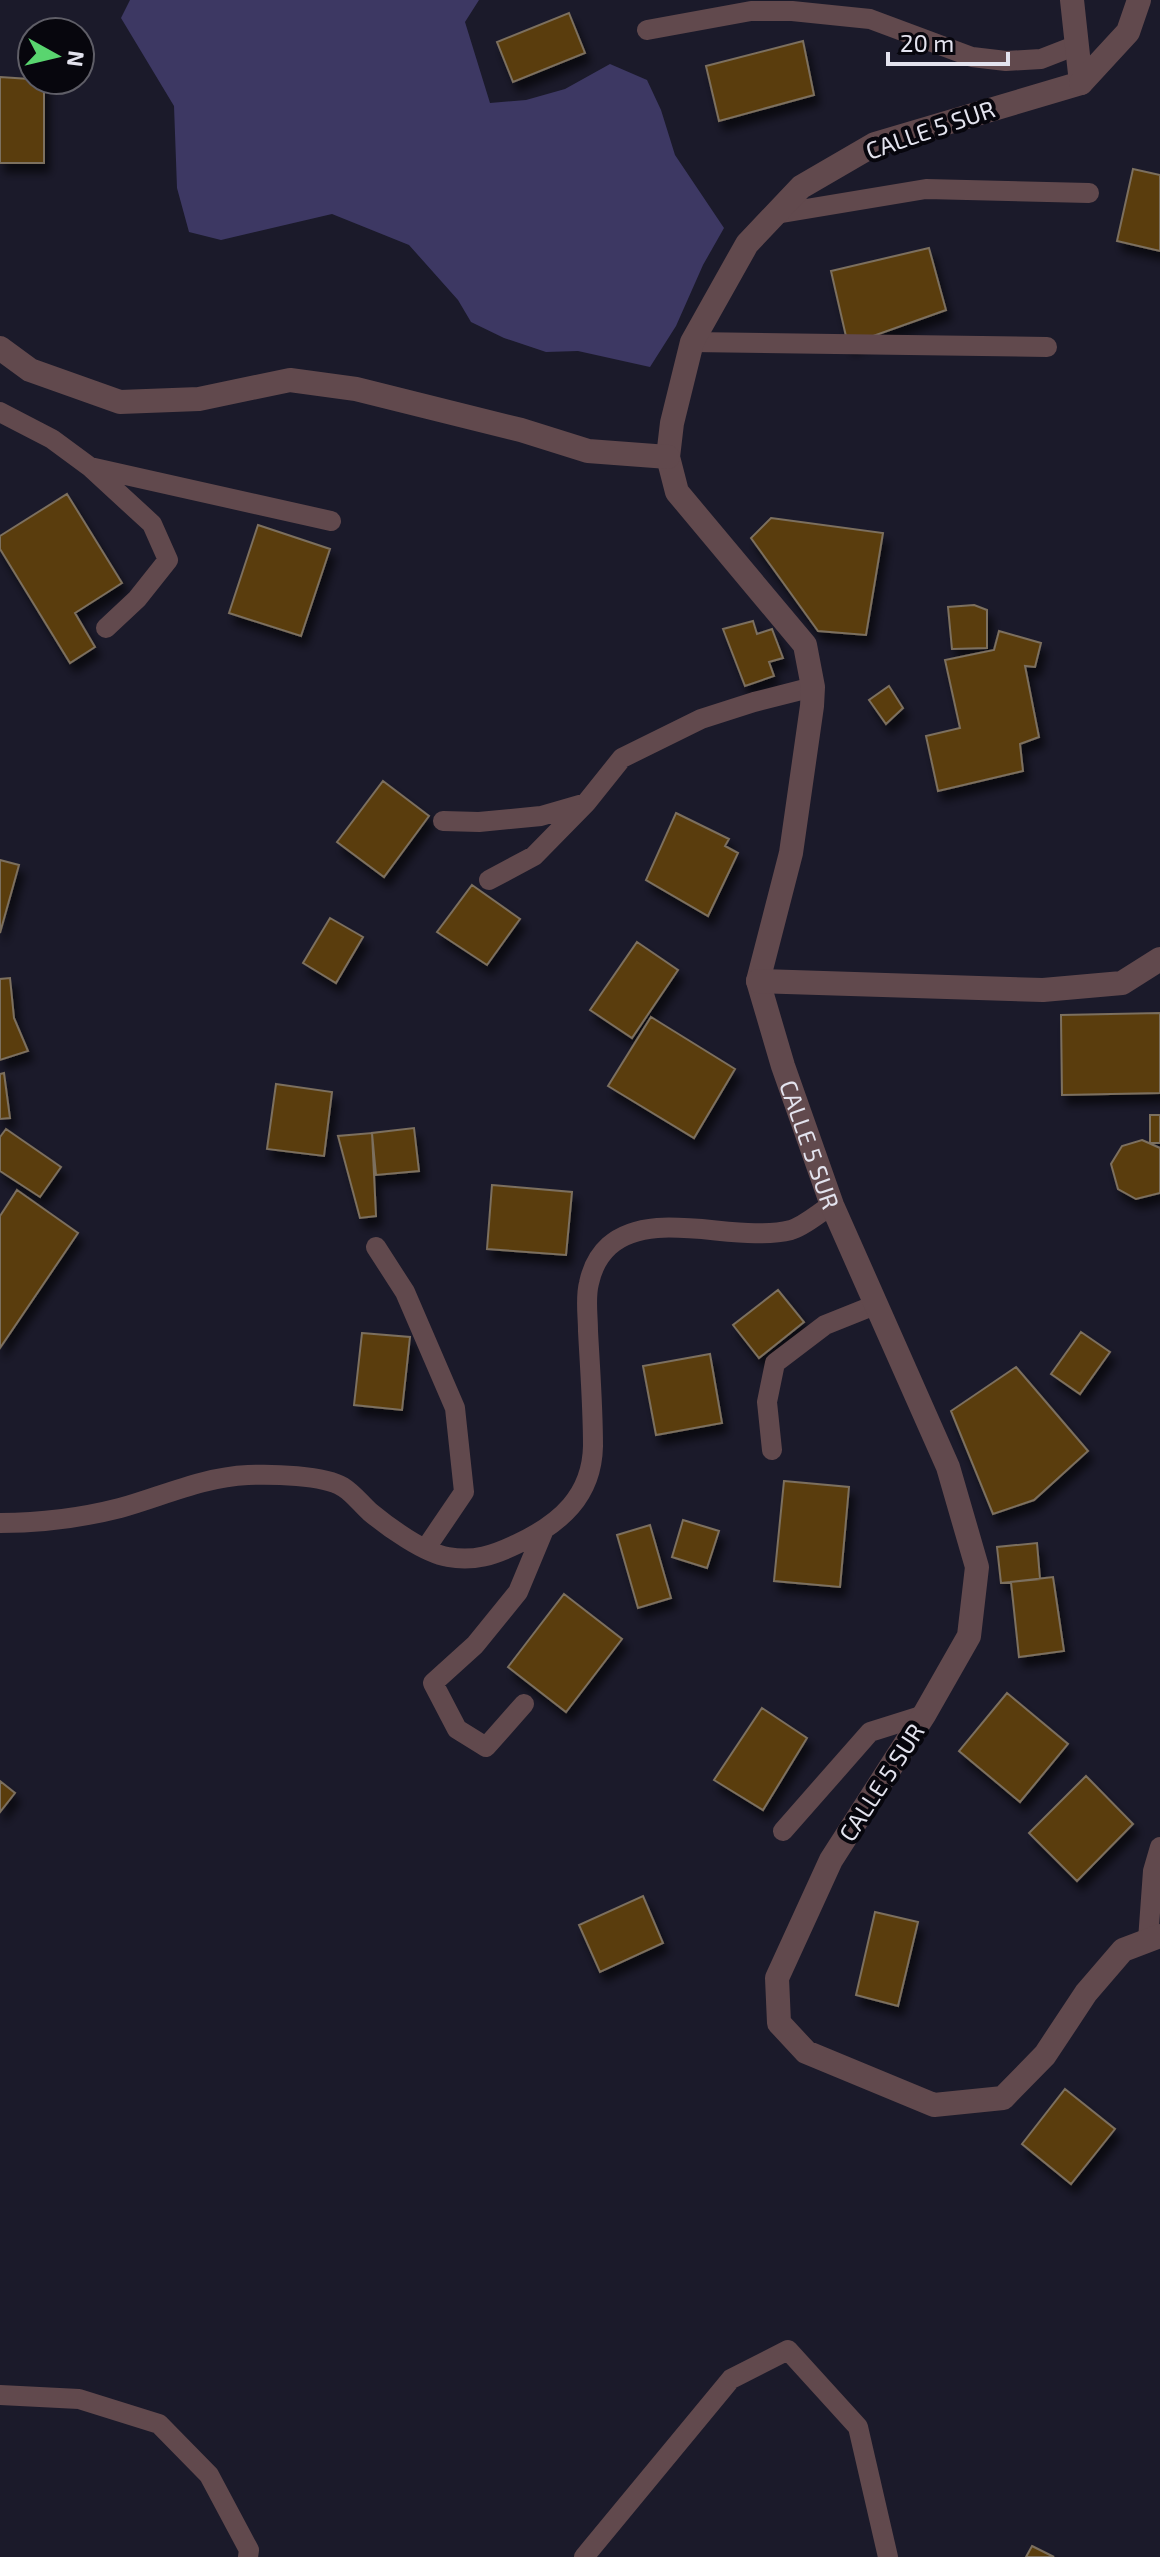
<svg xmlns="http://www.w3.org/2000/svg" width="1160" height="2557" viewBox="0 0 1160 2557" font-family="'Exo 2',sans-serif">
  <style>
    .green { fill: #3d3863 }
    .building { fill: #5a3d0d; stroke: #7c6f5e; stroke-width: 2; filter: url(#shadow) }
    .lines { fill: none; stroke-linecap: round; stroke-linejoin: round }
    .lane { stroke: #61494d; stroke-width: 20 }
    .street { stroke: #61494d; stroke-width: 24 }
    .labels { text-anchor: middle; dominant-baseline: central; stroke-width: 8; stroke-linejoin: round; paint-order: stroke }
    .street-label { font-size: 24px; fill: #e3e3ee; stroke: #07060d }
  </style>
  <defs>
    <filter id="shadow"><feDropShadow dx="5" dy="9" stdDeviation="4" flood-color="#0009"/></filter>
  </defs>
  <rect width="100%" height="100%" fill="#1b1a2a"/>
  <path class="green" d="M130,0H479L465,22L490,103L526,100L565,89L610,64L647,80L661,110L675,155L724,228L703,265L676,326L650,367L578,351L546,352L504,338L471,322L458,300L409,245L332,214L221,240L189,232L177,188L174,106L121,18Z"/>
  <path class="building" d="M569,13L585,53L513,82L497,42Z
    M803,41L814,95L719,121L706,66Z
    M0,77L44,80V163H0Z
    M1133,169L1160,175V251L1117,241Z
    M929,248L946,310L848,345L831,271Z
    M67,494L122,583L75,613L95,647L70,663L0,549V536Z
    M771,518L883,533L866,635L818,631L751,538Z
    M258,525L330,549L301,636L229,613Z
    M974,605L987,610V648L952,649L948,607Z
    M753,621L757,634L772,629L783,658L769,662L774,676L745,686L723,629Z
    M999,631L1041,643L1035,667L1025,666L1039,737L1020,744L1023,771L938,791L926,736L960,728L945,660L994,650Z
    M889,686L903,708L886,724L869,700Z
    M383,781L429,816L384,877L337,842Z
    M676,813L729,839L725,846L738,853L708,916L646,880Z
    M0,860L19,865L0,933Z
    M472,885L520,919L487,965L437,932Z
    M330,918L363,937L336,983L303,963Z
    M637,942L678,970L632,1038L590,1010Z
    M10,978L14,1018L28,1051L0,1060V979Z
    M1160,1013V1093L1062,1095L1061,1015Z
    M651,1017L735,1069L694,1138L608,1086Z
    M4,1073L10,1118L0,1119V1074Z
    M276,1084L332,1092L324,1156L267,1149Z
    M1150,1115H1160V1143H1150Z
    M414,1128L419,1171L376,1175L372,1133Z
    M6,1129L61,1167L40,1197L0,1171V1137Z
    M372,1133L376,1216L360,1218L338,1136Z
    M1142,1140L1160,1148V1193L1136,1199L1118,1189L1111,1164L1122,1146Z
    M492,1185L572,1192L566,1255L487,1249Z
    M17,1190L78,1233L0,1348V1216Z
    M778,1290L804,1322L759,1358L733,1325Z
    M1081,1332L1110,1352L1080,1394L1051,1374Z
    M362,1333L410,1337L402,1410L354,1405Z
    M710,1354L722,1423L656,1435L643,1366Z
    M1016,1367L1088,1451L1034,1500L993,1514L951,1411Z
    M784,1481L849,1487L840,1587L774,1581Z
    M683,1520L719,1531L707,1568L672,1557Z
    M650,1525L671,1598L638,1608L617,1535Z
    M1037,1543L1040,1579L1001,1583L997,1547Z
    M1053,1577L1064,1651L1019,1657L1011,1582Z
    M564,1594L622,1639L566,1712L508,1667Z
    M1007,1693L1068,1744L1020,1802L959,1751Z
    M762,1708L807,1738L763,1810L714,1780Z
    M1086,1776L1133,1824L1077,1881L1029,1833Z
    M0,1781L15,1793L0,1812Z
    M643,1896L663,1943L600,1972L579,1925Z
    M875,1912L918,1922L898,2006L856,1995Z
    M1065,2089L1115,2129L1071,2184L1022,2144Z
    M1032,2546L1054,2557H1026Z"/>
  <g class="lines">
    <path class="lane" d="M647,30L751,11H792L870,19L972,57L1006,61L1041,59L1077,45
      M776,214L926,189L1089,193
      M692,342L1047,347
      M0,412L52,439L90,467L152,524L168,560L137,599L106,628
      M90,467L331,521
      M443,821L479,822L541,816L586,803L622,758L701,719L754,702L813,687
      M489,880L534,856L586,803
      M376,1247L405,1292L455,1408L464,1492L426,1548
      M772,1450L767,1402L775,1363L825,1325L875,1305
      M0,1523C40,1523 81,1518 120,1508C163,1496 203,1477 248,1475C271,1474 324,1475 343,1487C353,1493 361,1504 370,1512C388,1527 424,1553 448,1557C474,1562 494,1555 517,1544C560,1524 592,1496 593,1446C593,1407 590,1369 588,1331C588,1315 585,1298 589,1283C592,1269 598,1256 609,1246C653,1207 736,1244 791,1230C805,1226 820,1212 832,1205
      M524,1704L486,1747L457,1729L433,1683L475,1645L518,1592L543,1532
      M783,1831L870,1732L924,1715
      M1148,1940L1153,1871L1160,1847
      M0,2395L79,2399L159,2424L209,2475L249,2550L248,2557
      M584,2557L731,2379L788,2350L858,2427L888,2557"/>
    <g class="street">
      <path id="s1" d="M1072,0L1081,83L875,144L801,187L747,244L692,342L672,423L668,457L677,492L805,645L813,687L812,706L791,853L758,981L783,1066L832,1205L948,1467L977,1567L969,1636L924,1715L831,1860L777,1978L779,2023L806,2052L934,2105L1003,2098L1045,2055L1086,1993L1123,1950L1160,1936"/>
      <path d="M1081,83L1128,32L1139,0"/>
      <path d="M0,348L30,370L120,402L199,399L290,380L356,389L521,430L588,451L668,457"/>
      <path d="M758,981L1043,990L1122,983L1160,959"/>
    </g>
  </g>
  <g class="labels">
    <g class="street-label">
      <text transform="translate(930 129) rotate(-19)">CALLE 5 SUR</text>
      <text stroke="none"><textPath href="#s1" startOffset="1442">CALLE 5 SUR</textPath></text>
      <text transform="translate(881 1782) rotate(-57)">CALLE 5 SUR</text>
    </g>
  </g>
  <g transform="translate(56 56) rotate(98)"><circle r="38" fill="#07060d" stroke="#5f5e67" stroke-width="2"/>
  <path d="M0-6L14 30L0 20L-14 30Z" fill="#59d56f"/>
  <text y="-12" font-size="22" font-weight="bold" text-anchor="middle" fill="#e3e3ee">N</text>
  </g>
  <path d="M888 52v12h120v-12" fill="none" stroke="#e3e3ee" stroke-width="4"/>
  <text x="900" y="52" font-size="24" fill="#e3e3ee" stroke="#07060d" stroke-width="6" paint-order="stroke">20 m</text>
</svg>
